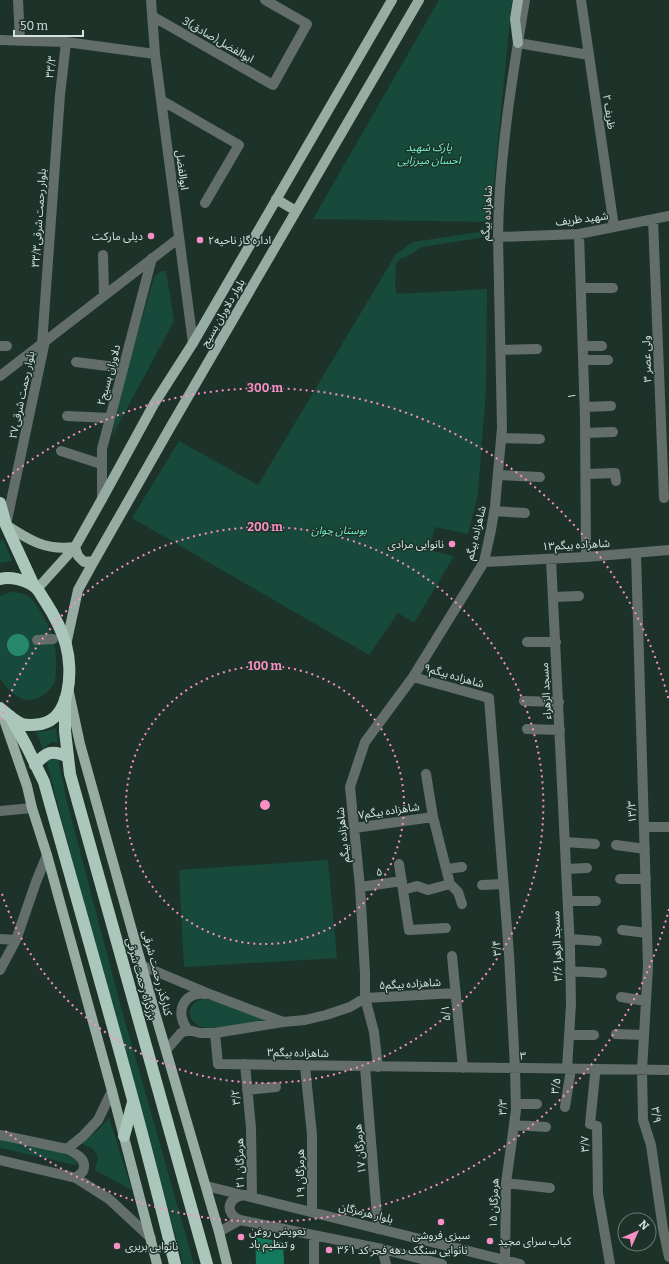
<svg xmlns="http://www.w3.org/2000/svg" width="669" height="1264" viewBox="0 0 669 1264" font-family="Bitter,'Noto Sans Arabic',serif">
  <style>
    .green { fill: #174a3a }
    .forest { fill: #137a5e }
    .water { fill: #27876a }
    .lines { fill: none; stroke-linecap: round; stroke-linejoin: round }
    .minor { stroke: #636d69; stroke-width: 10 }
    .major { stroke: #97ada4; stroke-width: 10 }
    .highway { stroke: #abc6bb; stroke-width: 12 }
    .ring { fill: none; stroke: #fa8fc6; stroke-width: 2; stroke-dasharray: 2 4 }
    .poi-dot { fill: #fa8fc6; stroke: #1d332a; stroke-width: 1.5 }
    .labels { text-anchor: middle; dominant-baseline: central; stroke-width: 3; stroke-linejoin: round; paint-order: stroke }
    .street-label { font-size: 11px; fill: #d5e2dd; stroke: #1d332a }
    .park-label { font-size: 11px; font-style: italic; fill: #74f2c8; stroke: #1d332a }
    .poi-label { font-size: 11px; fill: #d5e2dd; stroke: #1d332a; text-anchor: start }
    .centre { fill: #fa8fc6; stroke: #1d332a; stroke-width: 2 }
    .ring-label { font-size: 12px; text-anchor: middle; font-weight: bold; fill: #fa8fc6; stroke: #1d332a; stroke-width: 3; stroke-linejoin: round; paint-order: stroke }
  </style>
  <rect width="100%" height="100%" fill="#1d332a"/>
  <path class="green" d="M439,0H512L490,222L313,219Z
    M486,231V237L422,247L408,256L400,259L396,264L395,285L397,294L487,289L486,390L478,493L468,534L435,527L429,550L454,556L414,623L398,613L369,655L132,518L179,441L258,485L396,254L413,242Z
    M161,271H166L174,321L112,436L123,383L153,281L155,276Z
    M3,539L12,561L0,563V541Z
    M10,592C15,592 23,593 28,596C36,600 50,628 53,637C56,647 58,673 54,683C52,688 46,693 42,696C24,707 9,693 0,678V596Z
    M56,728L58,743L52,742L46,746L43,749L36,732L47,731Z
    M53,757L58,759L67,802L121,1007L194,1264H183L153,1152L112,1012L47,763L49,759Z
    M328,860L337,958L184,967L179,870Z
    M204,999L214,1000L268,1020C250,1023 219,1031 203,1027C186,1023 185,1002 204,999Z
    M109,1118L132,1190L95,1170L98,1158L93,1149L80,1143L97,1131Z
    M0,1139L8,1142L60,1152L78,1161L76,1165L0,1148Z"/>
  <path class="forest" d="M255,1237L283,1242L284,1264H256Z"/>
  <path class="water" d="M7 645a11 11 0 1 1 22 0a11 11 0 1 1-22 0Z"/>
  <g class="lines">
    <path class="minor" d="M18,0L20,41
      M151,0L155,54L193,343
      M581,0L614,227
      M152,16L273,85L307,24L265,0
      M0,40L66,42L155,54
      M518,43L589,55
      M161,100L239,145L205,203
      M653,219L664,498
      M579,234L585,418L586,557
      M498,237L579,234L669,216
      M103,255L104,295
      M581,288H613
      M42,344L60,95L66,42
      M0,346H7
      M583,346H602
      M500,350L537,349
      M583,360H608
      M76,362L123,368
      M0,376L179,238
      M585,407L611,406
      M67,416L110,418
      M585,433L613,432
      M501,438L540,439
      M61,451L101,464
      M586,474L615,473L616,481
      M498,475L540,477
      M102,499V449L152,258
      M494,511L525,513
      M6,525L45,341
      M636,553L648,967L642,1070L643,1120L651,1145L663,1229L669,1257
      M551,559L570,949L571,1004L567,1069
      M484,562L586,557L669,550
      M554,597L579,596
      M37,640L53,639
      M527,642H556
      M413,677L489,698L509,954L515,1068L516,1110L506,1183L505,1260
      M524,701L559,702
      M527,729L560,730
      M0,811L32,808
      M644,827H669
      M354,828L433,817L426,774
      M565,842L595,844
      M616,845L645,849
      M399,864L409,930L446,928
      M447,869L462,867
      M567,869L587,868
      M620,879H646
      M450,884L458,892L462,904
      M482,885L503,884
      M360,887L402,881
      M403,890L417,886L428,890L450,884L433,817
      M568,901H596
      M622,930L647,933
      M0,939L16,940
      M570,939L597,941
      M452,956L463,1068
      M143,966L212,995L283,1022
      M0,970L16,940L36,882L47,855
      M570,971L602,973
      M621,997L646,1001
      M188,1030C174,1013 183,991 206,994
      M215,1033L218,1064L669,1070
      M616,1034L644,1035
      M569,1035H594
      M167,1049L181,1033L188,1030L200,1033H215L283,1022L305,1020L326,1015L350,1007L365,998L456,993
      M245,1064L251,1128L252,1197
      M305,1066L312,1135V1212
      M365,1067L378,1229
      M378,1067L374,1032L365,998V973L360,887L350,787L365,742L413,677L484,562L491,530L495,506L502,428L498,237C499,158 512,78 525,0
      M595,1075L590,1124L597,1126L598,1194L610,1264
      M247,1090L276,1087
      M516,1104H537
      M565,1107L571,1069
      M514,1125L546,1127
      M0,1135L67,1149L83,1136L98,1120L112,1091
      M67,1149C75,1153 88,1159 83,1171C82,1173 78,1176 76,1178
      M0,1160L76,1178L109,1199L151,1238
      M506,1183L550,1188
      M206,1186L520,1264
      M240,1220C224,1213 227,1197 245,1195
      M219,1232L240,1220L382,1249L442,1264
      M314,1235V1264
      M382,1249L386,1264"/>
    <path class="major" d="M518,43L515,19L518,0
      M276,199L296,211
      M6,525C29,540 46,551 75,547L78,556L84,562L94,561
      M37,589L75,547L102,499L154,404L193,343L392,0
      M66,645L78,590L94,561L171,426L419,0
      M68,688L80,744L155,1013L219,1232L227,1264
      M0,708L27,786L32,808L47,855L112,1091L157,1264"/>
    <path class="highway" d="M0,503L6,525L34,586
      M0,579C10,576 26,580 35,587C39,590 42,597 45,601C54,615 62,630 66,645C73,670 71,718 41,724C35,725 28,726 22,724C14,721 7,714 0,708
      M65,699V731L70,774L207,1264
      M10,716L27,747L44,782C89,943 136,1102 175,1264
      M35,765C46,752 52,749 68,757
      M124,1136L133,1102"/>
  </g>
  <g class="ring">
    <circle cx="265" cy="805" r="139"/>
    <path d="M1 719A278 278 0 1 1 1 891"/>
    <path d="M669 909A417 417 0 0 1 3 1129M3 481A417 417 0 0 1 669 701"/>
  </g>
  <g class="poi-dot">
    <circle cx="151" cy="236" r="4"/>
    <circle cx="200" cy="240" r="4"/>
    <circle cx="452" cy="544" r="4"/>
    <circle cx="441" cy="1222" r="4"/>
    <circle cx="241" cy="1237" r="4"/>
    <circle cx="490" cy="1241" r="4"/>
    <circle cx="117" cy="1246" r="4"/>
    <circle cx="329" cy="1250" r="4"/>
  </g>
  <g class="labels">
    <g class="street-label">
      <text transform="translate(218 40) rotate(30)">3ابوالفضل(صادق)</text>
      <text transform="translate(51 67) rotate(-83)">۳۳/۳</text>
      <text transform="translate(609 112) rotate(82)">ظریف ۲</text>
      <text transform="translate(182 170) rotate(83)">ابوالفضل</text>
      <text transform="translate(487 213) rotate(-87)">شاهزاده بیگم</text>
      <text transform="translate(39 218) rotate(-86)">بلوار رحمت شرقی۳۳/۳</text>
      <text transform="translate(582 219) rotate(-7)">شهید ظریف</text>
      <text transform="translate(223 313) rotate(-60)">بلوار دلاوران بسیج</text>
      <text transform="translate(647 359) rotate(-92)">ولی عصر ۳</text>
      <text transform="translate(109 375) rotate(-75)">دلاوران بسیج۲</text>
      <text transform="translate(22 395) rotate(-78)">بلوار رحمت شرقی۲۷</text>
      <text transform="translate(572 396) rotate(-92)">۱</text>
      <text transform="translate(476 533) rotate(-76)">شاهزاده بیگم</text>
      <text transform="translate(576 545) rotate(-3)">شاهزاده بیگم۱۳</text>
      <text transform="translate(454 676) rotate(16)">شاهزاده بیگم۹</text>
      <text transform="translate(546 691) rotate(-93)">مسجد الزهراء</text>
      <text transform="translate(389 811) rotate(-8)">شاهزاده بیگم۷</text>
      <text transform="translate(632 812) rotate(-92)">۱۳/۳</text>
      <text transform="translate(343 835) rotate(-96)">شاهزاده بیگم</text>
      <text transform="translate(379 872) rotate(-8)">۵</text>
      <text transform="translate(557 946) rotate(-92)">مسجد الزهرا ۳/۶</text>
      <text transform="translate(497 948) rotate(-94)">۳/۴</text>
      <text transform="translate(157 973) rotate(75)">کنارگذر رحمت شرقی</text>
      <text transform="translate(141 979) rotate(74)">بزرگراه رحمت شرقی</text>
      <text transform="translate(410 984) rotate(-3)">شاهزاده بیگم۵</text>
      <text transform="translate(446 1013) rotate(-95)">۵/۱</text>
      <text transform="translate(298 1053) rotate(1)">۳شاهزاده بیگم</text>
      <text x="523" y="1056">۳</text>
      <text transform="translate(556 1086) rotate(-82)">۳/۵</text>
      <text transform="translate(236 1097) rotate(-96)">۳/۲</text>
      <text transform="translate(503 1107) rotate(-88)">۳/۳</text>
      <text transform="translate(656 1115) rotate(82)">۳/۹</text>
      <text transform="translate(585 1144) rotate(-91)">۳/۷</text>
      <text transform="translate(360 1149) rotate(-95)">هرمزگان ۱۷</text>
      <text transform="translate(240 1163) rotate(-91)">هرمزگان ۲۱</text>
      <text transform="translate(300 1174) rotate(-90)">هرمزگان ۱۹</text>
      <text transform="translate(494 1203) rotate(-88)">هرمزگان ۱۵</text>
      <text transform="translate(366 1213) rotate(14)">بلوار هرمزگان</text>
    </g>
    <g class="park-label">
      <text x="429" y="147">پارک شهید<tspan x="429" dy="13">احسان میرزایی</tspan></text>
      <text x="339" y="530">بوستان جوان</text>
    </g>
    <g class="poi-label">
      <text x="143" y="236" text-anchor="end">دیلی مارکت</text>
      <text x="208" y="240">اداره گاز ناحیه۲</text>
      <text x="444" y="544" text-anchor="end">نانوایی مرادی</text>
      <text x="249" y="1231">تعویض روغن<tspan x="249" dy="13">و تنظیم باد</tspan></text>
      <text x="441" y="1235" text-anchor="middle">سبزی فروشی</text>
      <text x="498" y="1241">کباب سرای مجید</text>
      <text x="125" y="1246">نانوایی بربری</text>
      <text x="337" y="1250">نانوایی سنگک دهه فجر کد ۳۶۱</text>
    </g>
  </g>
  <circle cx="265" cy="805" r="6" class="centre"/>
  <g class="ring-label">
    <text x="265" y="392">300 m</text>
    <text x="265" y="531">200 m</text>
    <text x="265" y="670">100 m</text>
  </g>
  <g transform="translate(637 1232) rotate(45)"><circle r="19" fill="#1d332a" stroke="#677972"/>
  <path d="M0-3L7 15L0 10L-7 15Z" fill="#fa8fc6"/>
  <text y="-6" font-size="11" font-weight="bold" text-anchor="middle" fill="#d5e2dd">N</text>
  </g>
  <path d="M14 30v6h69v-6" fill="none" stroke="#d5e2dd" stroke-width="2"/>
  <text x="20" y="30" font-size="12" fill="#d5e2dd" stroke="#1d332a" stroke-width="3" paint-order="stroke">50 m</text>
</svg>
